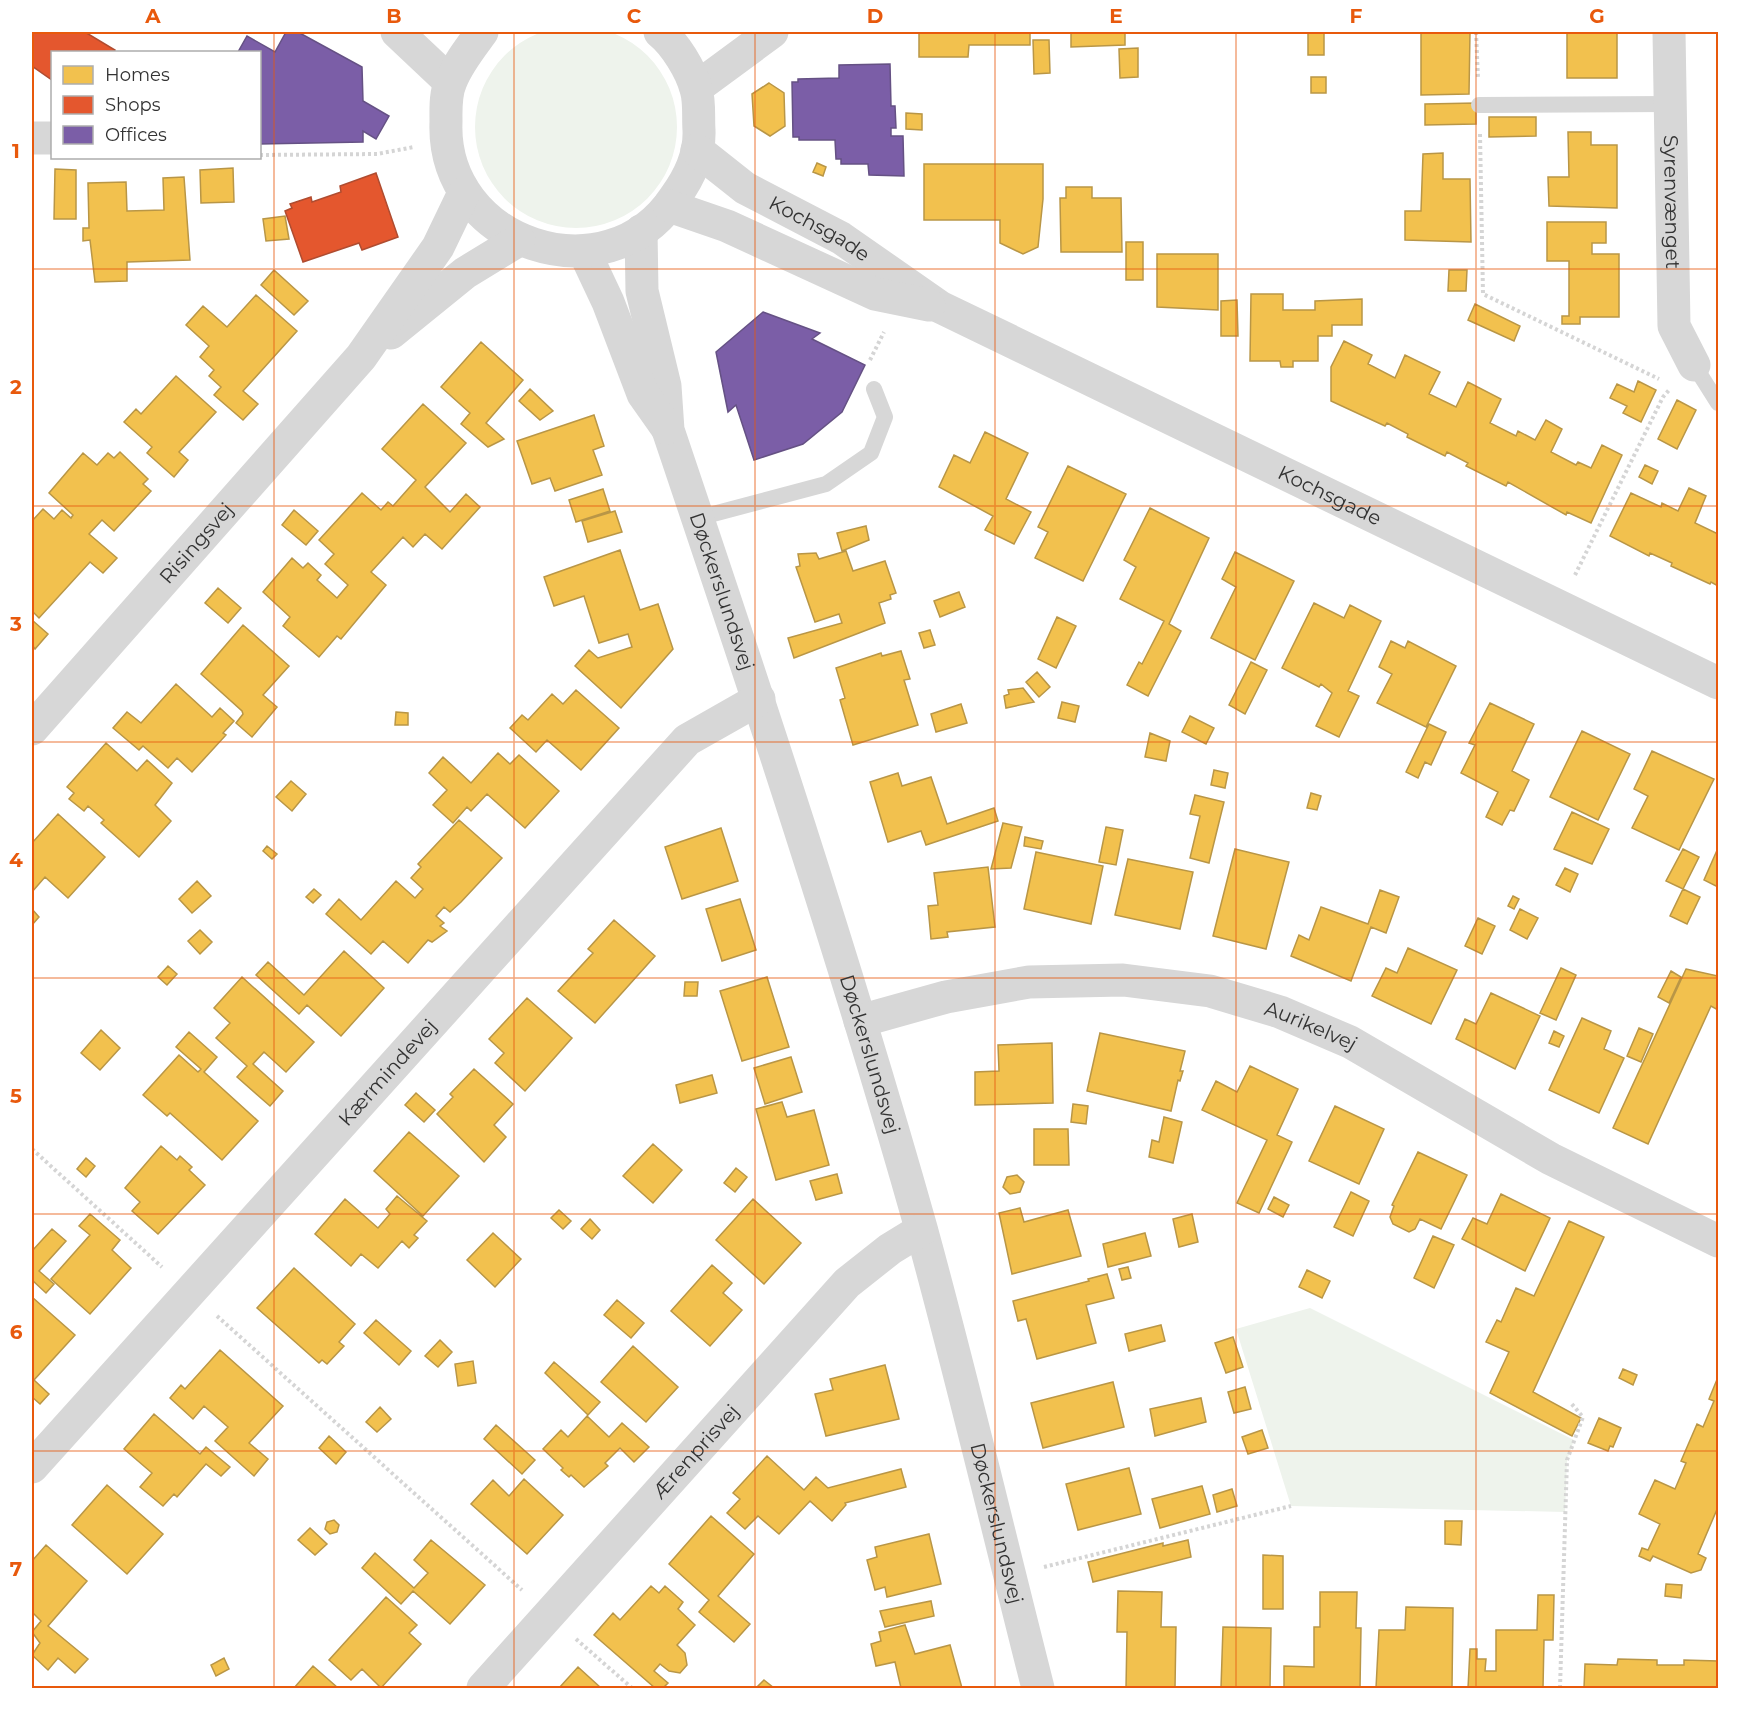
<svg xmlns="http://www.w3.org/2000/svg" width="1750" height="1720" viewBox="0 0 1750 1720" font-family="Montserrat,sans-serif">
  <style>
    .green { fill: #eef3ec }
    .homes { fill: #f2c14e; stroke: #b99646; stroke-width: 1.5 }
    .shops { fill: #e4572e; stroke: #af4c30; stroke-width: 1.5 }
    .offices { fill: #7b5ea7; stroke: #655184; stroke-width: 1.5 }
    .lines { fill: none; stroke-linecap: round; stroke-linejoin: round }
    .path { stroke: #d5d5d5; stroke-width: 4; stroke-dasharray: 3 3; stroke-linecap: butt }
    .service { stroke: #d7d7d7; stroke-width: 16 }
    .minor { stroke: #d7d7d7; stroke-width: 33 }
    .tertiary { stroke: #d7d7d7; stroke-width: 33 }
    .grid { fill: none; stroke: #e8590c; stroke-width: 1.5; stroke-opacity: 0.55 }
    .labels { text-anchor: middle; dominant-baseline: central; stroke-width: 6; stroke-linejoin: round; paint-order: stroke }
    .street-label { font-size: 20px; fill: #333; stroke: #fff }
    .neatline { fill: none; stroke: #e8590c; stroke-width: 2 }
    .grid-label { font-size: 20px; text-anchor: middle; font-weight: bold; fill: #e8590c }
  </style>
  <rect width="100%" height="100%" fill="#fff"/>
  <path class="green" d="M475 127a101 101 0 1 1 202 0a101 101 0 1 1-202 0Z
    M1310,1308L1574,1440L1567,1460L1565,1512L1291,1506L1236,1329Z"/>
  <path class="homes" d="M919,32H1030V45H969L968,57H919Z
    M1071,32H1125V45L1071,47Z
    M1308,32H1324V55H1308Z
    M1421,32H1470L1469,94L1421,95Z
    M1567,32H1617V78H1567Z
    M1033,40H1049L1050,73L1034,74Z
    M1138,48V77L1120,78L1119,49Z
    M1311,77H1326V93H1311Z
    M769,83L784,93L785,126L770,136L754,126L752,94Z
    M1476,103V124L1425,125V104Z
    M906,113L922,114V130L906,129Z
    M1489,117H1536V136L1489,137Z
    M1568,132H1591V145H1617V208L1549,206L1548,177H1569Z
    M1443,153V179H1470L1471,242L1405,240V211H1421L1423,154Z
    M817,163L826,167L823,176L813,172Z
    M924,164H1043V199L1038,247L1023,254L1000,243V220H924Z
    M233,168L234,202L201,203L200,170Z
    M55,169L76,170V219H54Z
    M184,177L190,260L127,262V281L95,282L90,240L83,241V228H89L88,183L126,182L127,211L164,210L163,178Z
    M1066,187H1092V198H1121L1122,252H1061L1060,198H1066Z
    M285,216L289,239L266,241L263,219Z
    M1547,222H1606V243H1592V254H1619V317H1580V324H1562V316H1569V261H1547Z
    M1126,242H1143V280H1126Z
    M1157,254H1218V310L1157,307Z
    M274,270L308,301L294,315L261,285Z
    M1449,270H1467L1466,291H1448Z
    M1251,294H1283V310H1315V301L1362,299V325H1332V336H1318V361H1293V367H1281L1280,361H1250Z
    M256,295L297,331L243,391L258,404L243,420L214,395L221,387L209,376L214,370L200,357L209,346L186,325L203,306L227,327Z
    M1237,300L1238,336H1221V301Z
    M1475,304L1520,326L1514,341L1468,320Z
    M1344,341L1372,355L1368,364L1395,378L1405,355L1440,372L1429,394L1456,407L1468,382L1501,399L1490,423L1516,436L1518,431L1535,440L1546,420L1562,429L1551,452L1576,465L1578,462L1591,468L1602,445L1622,455L1591,523L1567,512L1566,515L1508,482L1506,486L1466,466L1468,463L1447,452L1445,456L1407,437L1408,434L1387,423L1385,426L1331,401V367Z
    M481,342L523,380L486,423L504,439L488,447L461,424L470,413L441,387Z
    M176,376L216,412L179,452L188,460L174,477L147,453L152,447L124,422L136,409L141,414Z
    M1638,381L1656,390L1641,422L1623,413L1627,406L1610,398L1617,384L1634,392Z
    M530,389L553,411L540,420L519,401Z
    M1677,400L1696,410L1677,449L1658,439Z
    M423,404L466,443L425,487L450,512L466,494L480,507L442,549L425,534L413,547L403,537L371,572L386,585L341,639L337,636L319,657L283,626L290,617L263,592L292,558L303,568L308,563L321,575L317,580L337,598L348,585L325,564L334,554L319,540L362,493L381,510L388,502L393,506L416,480L382,449Z
    M594,415L604,446L593,450L602,475L555,491L550,478L532,484L517,441Z
    M985,432L1028,453L1006,499L1031,512L1014,544L985,530L993,516L939,487L954,455L970,463Z
    M120,452L148,479L143,484L151,491L114,531L102,520L89,534L117,558L103,573L90,562L39,618L32,611V521L43,509L54,519L62,510L71,518L73,515L49,493L83,453L97,465L108,453L114,458Z
    M1645,465L1658,471L1652,484L1639,477Z
    M1068,466L1126,494L1083,581L1035,558L1048,532L1038,527Z
    M1689,488L1706,496L1695,523L1718,534V586L1711,582L1710,584L1671,566L1672,563L1650,553L1649,556L1610,536L1631,493L1661,507L1662,503L1678,511Z
    M603,489L610,511L576,522L569,500Z
    M1150,508L1209,538L1169,624L1181,631L1148,696L1127,685L1139,662L1142,664L1164,621L1120,599L1136,567L1124,560Z
    M294,510L318,531L306,545L282,525Z
    M615,511L622,532L588,542L582,521Z
    M866,526L869,540L842,551L837,533Z
    M620,550L640,610L658,604L673,649L621,708L575,666L589,650L598,658L632,647L628,634L599,643L584,596L554,606L544,577Z
    M846,551L853,571L885,561L896,593L890,595L891,599L879,603L885,623L794,658L788,638L842,623L839,614L815,622L796,567L800,566L798,554L816,553L819,559Z
    M1235,552L1294,581L1255,660L1211,638L1236,587L1222,579Z
    M218,588L241,608L228,623L205,603Z
    M959,592L965,607L940,617L934,601Z
    M1314,603L1344,618L1350,605L1381,621L1348,691L1359,696L1339,737L1316,726L1332,693L1321,684L1319,687L1282,668Z
    M1057,617L1076,626L1056,668L1038,659Z
    M32,620L48,634L35,649L32,645Z
    M243,625L289,666L263,695L277,707L252,737L236,723L243,714L242,711L201,674Z
    M930,630L935,645L924,648L919,633Z
    M1391,641L1405,648L1408,641L1456,666L1426,727L1377,703L1392,674L1379,667Z
    M901,651L910,679L904,680L918,725L853,745L840,700L845,698L836,668L881,653L882,656Z
    M1251,662L1267,670L1245,714L1229,705Z
    M1037,672L1050,687L1039,697L1026,682Z
    M176,684L212,717L220,708L234,721L223,733L226,735L192,772L177,758L168,768L143,746L139,750L113,728L127,712L141,723Z
    M1023,688L1034,702L1006,708L1004,696L1009,694L1008,690Z
    M576,690L619,728L581,770L547,740L536,752L510,728L522,715L528,720L552,694L563,704Z
    M1062,702L1079,706L1075,722L1058,718Z
    M1490,703L1534,724L1512,771L1529,780L1514,811L1510,810L1502,825L1486,817L1498,792L1461,773L1475,745L1469,743Z
    M961,704L967,723L936,732L931,714Z
    M396,712L408,713V725H395Z
    M1190,716L1214,728L1206,744L1182,732Z
    M1429,724L1446,732L1431,765L1425,762L1418,778L1406,772Z
    M1582,731L1630,754L1598,820L1550,797Z
    M1150,733L1170,741L1166,761L1145,757Z
    M106,743L137,771L147,760L172,783L155,805L171,821L139,857L101,823L104,820L88,806L84,811L69,799L74,793L67,787Z
    M1652,751L1714,779L1679,850L1632,828L1648,796L1634,789Z
    M498,753L510,764L519,755L559,791L525,828L487,794L471,811L467,807L453,823L433,805L447,790L429,773L443,757L471,783Z
    M1214,770L1228,773L1225,788L1211,785Z
    M898,773L902,786L931,777L947,824L994,808L998,821L926,845L921,831L888,842L870,782Z
    M291,781L306,794L292,811L276,797Z
    M1311,793L1321,796L1317,810L1307,808Z
    M1195,795L1224,802L1209,863L1190,858L1200,816L1190,814Z
    M1572,812L1609,829L1592,864L1554,849Z
    M58,814L105,857L68,898L45,877L32,892V843Z
    M459,820L502,858L461,902L450,912L444,907L436,916L444,923L440,926L447,931L432,942L428,940L408,963L383,941L371,954L326,914L339,899L361,920L396,881L415,898L423,889L411,878L421,867L418,864Z
    M1003,823L1022,827L1011,868L991,869Z
    M1106,827L1123,830L1116,865L1099,862Z
    M721,828L738,881L682,899L665,847Z
    M1025,837L1043,841L1041,849L1024,846Z
    M267,846L277,854L272,859L263,851Z
    M1718,848V887L1704,880Z
    M1235,849L1289,862L1266,949L1213,936Z
    M1683,849L1699,857L1683,889L1666,881Z
    M1036,852L1103,866L1091,924L1024,909Z
    M1128,859L1193,872L1180,929L1115,915Z
    M988,867L995,927L947,932L948,937L931,939L928,906L938,905L934,873Z
    M1565,868L1578,874L1570,892L1556,885Z
    M197,881L211,896L192,913L179,899Z
    M314,889L321,895L313,903L306,897Z
    M1683,889L1700,897L1687,924L1670,916Z
    M1380,890L1399,897L1386,933L1371,927L1351,981L1291,956L1299,935L1309,940L1321,907L1368,924Z
    M1513,896L1519,899L1514,909L1508,906Z
    M740,899L756,950L722,961L706,909Z
    M32,909L39,917L32,925Z
    M1520,909L1538,918L1527,939L1510,930Z
    M1478,918L1495,926L1482,954L1465,946Z
    M614,920L655,956L595,1023L558,991L593,953L588,949Z
    M200,930L212,942L200,954L188,941Z
    M1408,948L1457,970L1431,1024L1372,996L1386,968L1397,973Z
    M344,951L384,988L341,1036L307,1005L299,1014L256,975L268,962L304,995Z
    M168,966L177,974L167,985L158,977Z
    M1561,968L1576,975L1556,1020L1540,1013Z
    M1686,969L1718,976V1010L1711,1006L1648,1144L1613,1128Z
    M1671,971L1681,977L1669,1003L1658,997Z
    M242,977L314,1042L286,1072L264,1052L253,1064L283,1091L270,1106L237,1077L247,1066L216,1038L230,1023L214,1008Z
    M767,977L789,1047L742,1061L720,991Z
    M685,982H698L697,996H684Z
    M1491,993L1540,1016L1515,1069L1456,1039L1465,1019L1476,1024Z
    M527,998L572,1038L525,1091L495,1063L504,1053L489,1039Z
    M1582,1018L1611,1031L1604,1049L1624,1058L1599,1113L1549,1090Z
    M1639,1028L1653,1034L1641,1062L1627,1056Z
    M101,1030L120,1048L100,1070L81,1053Z
    M1554,1031L1564,1036L1559,1047L1549,1043Z
    M189,1032L217,1057L204,1072L258,1121L222,1160L170,1113L167,1116L143,1095L179,1055L198,1072L201,1069L176,1047Z
    M1100,1033L1185,1051L1180,1071H1183L1180,1081L1178,1080L1171,1111L1087,1091Z
    M1052,1043L1053,1103L975,1105V1072L999,1071L998,1045Z
    M791,1057L802,1092L765,1104L754,1068Z
    M1250,1066L1298,1089L1277,1135L1292,1142L1259,1213L1237,1203L1267,1140L1202,1110L1216,1081L1237,1092Z
    M474,1069L513,1104L494,1125L506,1137L484,1162L437,1114L453,1097L450,1094Z
    M712,1075L717,1093L680,1103L676,1085Z
    M416,1093L435,1110L424,1122L405,1105Z
    M782,1102L787,1117L814,1110L829,1165L776,1180L756,1109Z
    M1073,1104L1088,1106L1086,1124L1071,1122Z
    M1335,1106L1384,1129L1359,1184L1309,1161Z
    M1164,1117L1182,1122L1173,1163L1149,1157L1152,1140L1159,1142Z
    M1034,1129H1068L1069,1165H1034Z
    M409,1132L459,1176L423,1216L374,1171Z
    M653,1144L682,1170L653,1203L623,1176Z
    M161,1146L177,1160L180,1156L192,1167L189,1170L205,1185L158,1234L132,1211L140,1202L125,1188Z
    M1418,1152L1467,1175L1441,1229L1420,1219L1415,1229L1409,1232L1393,1224L1390,1217L1394,1206L1392,1205Z
    M86,1158L95,1166L86,1177L77,1169Z
    M736,1168L747,1177L735,1192L724,1183Z
    M837,1174L842,1193L816,1200L810,1181Z
    M1017,1175L1024,1182L1020,1192L1010,1194L1003,1187L1007,1177Z
    M1351,1192L1369,1201L1353,1236L1334,1227Z
    M1501,1194L1550,1218L1525,1271L1462,1239L1473,1218L1487,1224Z
    M397,1196L427,1221L414,1235L418,1238L409,1248L402,1241L378,1268L361,1254L351,1266L315,1234L345,1199L378,1228L390,1214L386,1209Z
    M1274,1197L1289,1205L1283,1217L1268,1209Z
    M753,1199L801,1243L764,1284L716,1240Z
    M1020,1208L1024,1222L1068,1210L1081,1256L1012,1274L999,1213Z
    M559,1210L571,1221L563,1229L551,1218Z
    M90,1214L120,1240L112,1250L131,1268L90,1314L51,1279L90,1235L79,1226Z
    M1192,1214L1198,1242L1179,1247L1173,1219Z
    M590,1219L600,1230L592,1239L581,1229Z
    M1569,1221L1604,1237L1533,1392L1581,1418L1572,1436L1490,1393L1509,1352L1486,1342L1497,1320L1501,1322L1516,1288L1534,1296Z
    M52,1229L66,1241L39,1271L54,1284L46,1293L32,1280V1251Z
    M493,1233L521,1259L495,1287L467,1260Z
    M1145,1233L1151,1256L1108,1267L1103,1244Z
    M1433,1236L1454,1245L1434,1288L1414,1278Z
    M712,1265L732,1283L723,1293L742,1310L710,1346L671,1311Z
    M1128,1267L1131,1278L1122,1280L1119,1269Z
    M294,1268L355,1324L339,1342L344,1346L327,1364L322,1360L319,1363L257,1308Z
    M1307,1270L1330,1281L1322,1298L1299,1287Z
    M1107,1274L1114,1298L1086,1305L1096,1343L1037,1359L1026,1319L1018,1321L1013,1301L1089,1281L1088,1279Z
    M32,1297L75,1335L34,1380L49,1394L40,1404L32,1397Z
    M617,1300L644,1323L631,1338L604,1315Z
    M376,1320L411,1351L399,1365L364,1333Z
    M1161,1325L1165,1341L1129,1351L1125,1334Z
    M1233,1337L1243,1367L1226,1373L1215,1343Z
    M440,1340L452,1352L438,1367L425,1356Z
    M633,1346L678,1387L646,1422L601,1382Z
    M220,1350L283,1406L249,1443L268,1459L254,1476L215,1441L228,1427L204,1406L193,1419L170,1398L181,1385L185,1389Z
    M473,1361L476,1383L458,1386L455,1364Z
    M554,1362L600,1402L588,1415L545,1373Z
    M885,1365L899,1419L826,1436L815,1394L833,1390L830,1379Z
    M1623,1369L1637,1375L1633,1385L1619,1378Z
    M1718,1377V1507L1698,1554L1706,1558L1701,1570L1691,1573L1653,1556L1650,1561L1639,1556L1642,1548L1648,1550L1660,1524L1639,1514L1655,1480L1675,1489L1686,1463L1681,1461L1697,1424L1703,1427L1714,1401L1709,1399Z
    M1113,1382L1124,1427L1043,1448L1031,1403Z
    M1245,1387L1251,1409L1234,1413L1228,1392Z
    M1201,1398L1206,1422L1155,1436L1150,1409Z
    M380,1407L391,1419L377,1432L366,1422Z
    M154,1414L200,1454L206,1447L230,1467L221,1476L206,1464L177,1497L174,1494L163,1506L140,1487L152,1473L124,1449Z
    M587,1416L609,1437L622,1423L649,1447L634,1462L620,1448L605,1463L608,1466L584,1487L571,1475L569,1477L561,1470L563,1468L543,1449L561,1430L568,1437Z
    M1599,1418L1621,1428L1613,1447L1610,1446L1608,1451L1588,1443Z
    M496,1425L535,1460L522,1474L484,1439Z
    M1262,1430L1268,1448L1248,1454L1242,1437Z
    M329,1436L346,1452L336,1464L319,1448Z
    M767,1456L804,1490L816,1477L828,1488L901,1469L906,1487L845,1503L846,1505L832,1521L810,1501L779,1534L758,1516L745,1529L727,1513L740,1499L733,1493Z
    M1129,1468L1141,1514L1078,1530L1066,1484Z
    M524,1479L563,1515L527,1554L471,1504L493,1480L509,1496Z
    M107,1485L163,1534L127,1574L72,1525Z
    M1202,1486L1210,1514L1160,1528L1152,1499Z
    M1232,1489L1237,1506L1217,1512L1213,1495Z
    M711,1516L754,1554L718,1596L750,1624L734,1642L699,1612L709,1600L669,1564Z
    M334,1520L339,1525L337,1532L330,1534L325,1529L327,1522Z
    M1445,1521H1462L1461,1545L1445,1544Z
    M310,1528L327,1544L315,1555L298,1540Z
    M929,1534L941,1584L887,1597L885,1587L875,1590L867,1560L877,1557L875,1547Z
    M431,1540L485,1585L450,1624L413,1591L401,1604L362,1568L375,1553L414,1588L428,1573L414,1560Z
    M1188,1540L1191,1557L1093,1582L1088,1562L1163,1543V1546Z
    M46,1545L87,1581L48,1626L88,1659L75,1673L58,1658L48,1670L32,1655L40,1643L32,1632L41,1621L32,1612V1561Z
    M1263,1555L1283,1556V1609H1263Z
    M1666,1584L1682,1585L1681,1598L1665,1596Z
    M651,1586L659,1593L665,1586L683,1602L678,1609L695,1625L677,1645L685,1653L687,1665L680,1673L669,1671L660,1664L654,1671L668,1683L663,1688H655L594,1635L613,1613L620,1620Z
    M1118,1591L1162,1592L1161,1627H1176L1175,1688H1126L1127,1632H1117Z
    M1320,1592H1357L1356,1628H1361L1360,1688H1284V1666L1314,1667V1627H1320Z
    M1538,1595H1554L1553,1640H1544L1543,1688H1468L1470,1649H1477V1659H1486L1485,1671H1496V1630H1537Z
    M386,1597L417,1625L409,1633L421,1644L381,1688L362,1669L351,1680L329,1660Z
    M931,1601L934,1616L885,1627L880,1611Z
    M1406,1607L1453,1608L1452,1688H1376L1379,1630H1405Z
    M905,1625L915,1654L950,1645L962,1688H901L895,1662L876,1666L871,1644L881,1641L879,1632Z
    M1223,1627L1271,1628L1270,1688H1221Z
    M224,1658L229,1669L216,1676L211,1665Z
    M1618,1659L1657,1660V1665H1684V1660L1718,1661V1688H1584L1585,1664L1617,1665Z
    M313,1666L338,1688H294Z
    M578,1667L601,1688H559Z
    M764,1680L774,1688H756Z"/>
  <path class="shops" d="M32,32H85L115,50L114,52H52V80L32,66Z
    M376,173L398,237L362,250L359,243L303,262L285,211L292,208L290,204L311,197L312,202L341,192L340,186Z"/>
  <path class="offices" d="M286,32H298L362,67L363,101L389,116L376,139L363,131V142L260,144V52H238L247,36L275,52Z
    M890,64L891,106H895L896,128H891V136H903L904,176L869,175L868,164H841V159H836L835,140H799V137H793L792,82H798V79L839,78V65Z
    M763,312L820,333L812,339L865,365L842,412L803,444L754,460L736,405L728,412L716,352Z"/>
  <g class="lines">
    <path class="path" d="M1476,32L1478,78
      M1480,134L1483,294L1659,379
      M260,155L377,154L414,147
      M870,360L884,332
      M1575,575L1663,397L1670,389
      M32,1149L162,1267
      M217,1316L522,1590
      M1044,1567L1291,1506
      M576,1639L632,1688
      M1560,1688L1567,1460L1583,1417L1570,1402"/>
    <path class="service" d="M1479,105L1670,104
      M1694,365L1718,403
      M698,518L826,484L871,453L885,417L874,389"/>
    <g class="minor">
      <path id="s1" d="M1669,32L1674,326L1694,365"/>
      <path d="M696,88L772,32"/>
      <path d="M32,138H52"/>
      <path id="s2" d="M641,231L642,291L665,386L668,430C757,694 845,959 921,1228C963,1381 999,1535 1038,1688"/>
      <path d="M584,251L608,302L643,394L667,428"/>
      <path id="s3" d="M860,1021L946,997L1029,982L1123,980L1210,991L1280,1012L1350,1042L1551,1159L1718,1241"/>
      <path id="s4" d="M32,1467L687,740L759,699"/>
      <path id="s5" d="M483,1688L847,1283L890,1249L921,1230"/>
    </g>
    <g class="tertiary">
      <path d="M397,32L450,82"/>
      <path d="M482,32C471,47 458,63 451,81C445,94 446,109 446,122C441,244 607,300 675,197C689,178 700,154 699,130C698,117 700,102 696,89C691,70 675,44 660,32"/>
      <path id="s6" d="M697,150L745,188L841,238L940,307L1718,683"/>
      <path d="M669,206L727,226L875,294L929,305"/>
      <path d="M391,333L465,273L519,240"/>
      <path id="s7" d="M32,729L361,357L438,247L464,193"/>
    </g>
  </g>
  <path class="grid" d="M274,32V1688M514,32V1688M755,32V1688M995,32V1688M1236,32V1688M1476,32V1688M32,269H1718M32,506H1718M32,742H1718M32,978H1718M32,1214H1718M32,1451H1718"/>
  <g class="labels">
    <g class="street-label">
      <text stroke="none"><textPath href="#s1" startOffset="170">Syrenvænget</textPath></text>
      <text stroke="none"><textPath href="#s6" startOffset="146">Kochsgade</textPath></text>
      <text stroke="none"><textPath href="#s6" startOffset="723">Kochsgade</textPath></text>
      <text stroke="none"><textPath href="#s7" startOffset="248">Risingsvej</textPath></text>
      <text stroke="none"><textPath href="#s2" startOffset="372">Døckerslundsvej</textPath></text>
      <text stroke="none"><textPath href="#s3" startOffset="462">Aurikelvej</textPath></text>
      <text stroke="none"><textPath href="#s2" startOffset="858">Døckerslundsvej</textPath></text>
      <text stroke="none"><textPath href="#s4" startOffset="531">Kærmindevej</textPath></text>
      <text stroke="none"><textPath href="#s5" startOffset="318">Ærenprisvej</textPath></text>
      <text stroke="none"><textPath href="#s2" startOffset="1344">Døckerslundsvej</textPath></text>
    </g>
  </g>
  <rect width="1750" height="1720" fill="none" stroke="#ffffff" stroke-width="66"/>
  <rect x="51" y="51" width="210" height="108" fill="#ffffff" stroke="#adadad" stroke-width="1.5"/>
  <rect x="63" y="66" width="30" height="18" fill="#f2c14e" stroke="#adadad" stroke-width="1.5"/>
  <text x="105" y="81" font-size="18" fill="#333333">Homes</text>
  <rect x="63" y="96" width="30" height="18" fill="#e4572e" stroke="#adadad" stroke-width="1.5"/>
  <text x="105" y="111" font-size="18" fill="#333333">Shops</text>
  <rect x="63" y="126" width="30" height="18" fill="#7b5ea7" stroke="#adadad" stroke-width="1.5"/>
  <text x="105" y="141" font-size="18" fill="#333333">Offices</text>
  <rect x="33" y="33" width="1684" height="1654" class="neatline"/>
  <g class="grid-label">
    <text x="153" y="23">A</text>
    <text x="394" y="23">B</text>
    <text x="634" y="23">C</text>
    <text x="875" y="23">D</text>
    <text x="1116" y="23">E</text>
    <text x="1356" y="23">F</text>
    <text x="1597" y="23">G</text>
    <text x="16" y="158">1</text>
    <text x="16" y="394">2</text>
    <text x="16" y="631">3</text>
    <text x="16" y="867">4</text>
    <text x="16" y="1103">5</text>
    <text x="16" y="1339">6</text>
    <text x="16" y="1576">7</text>
  </g>
</svg>
